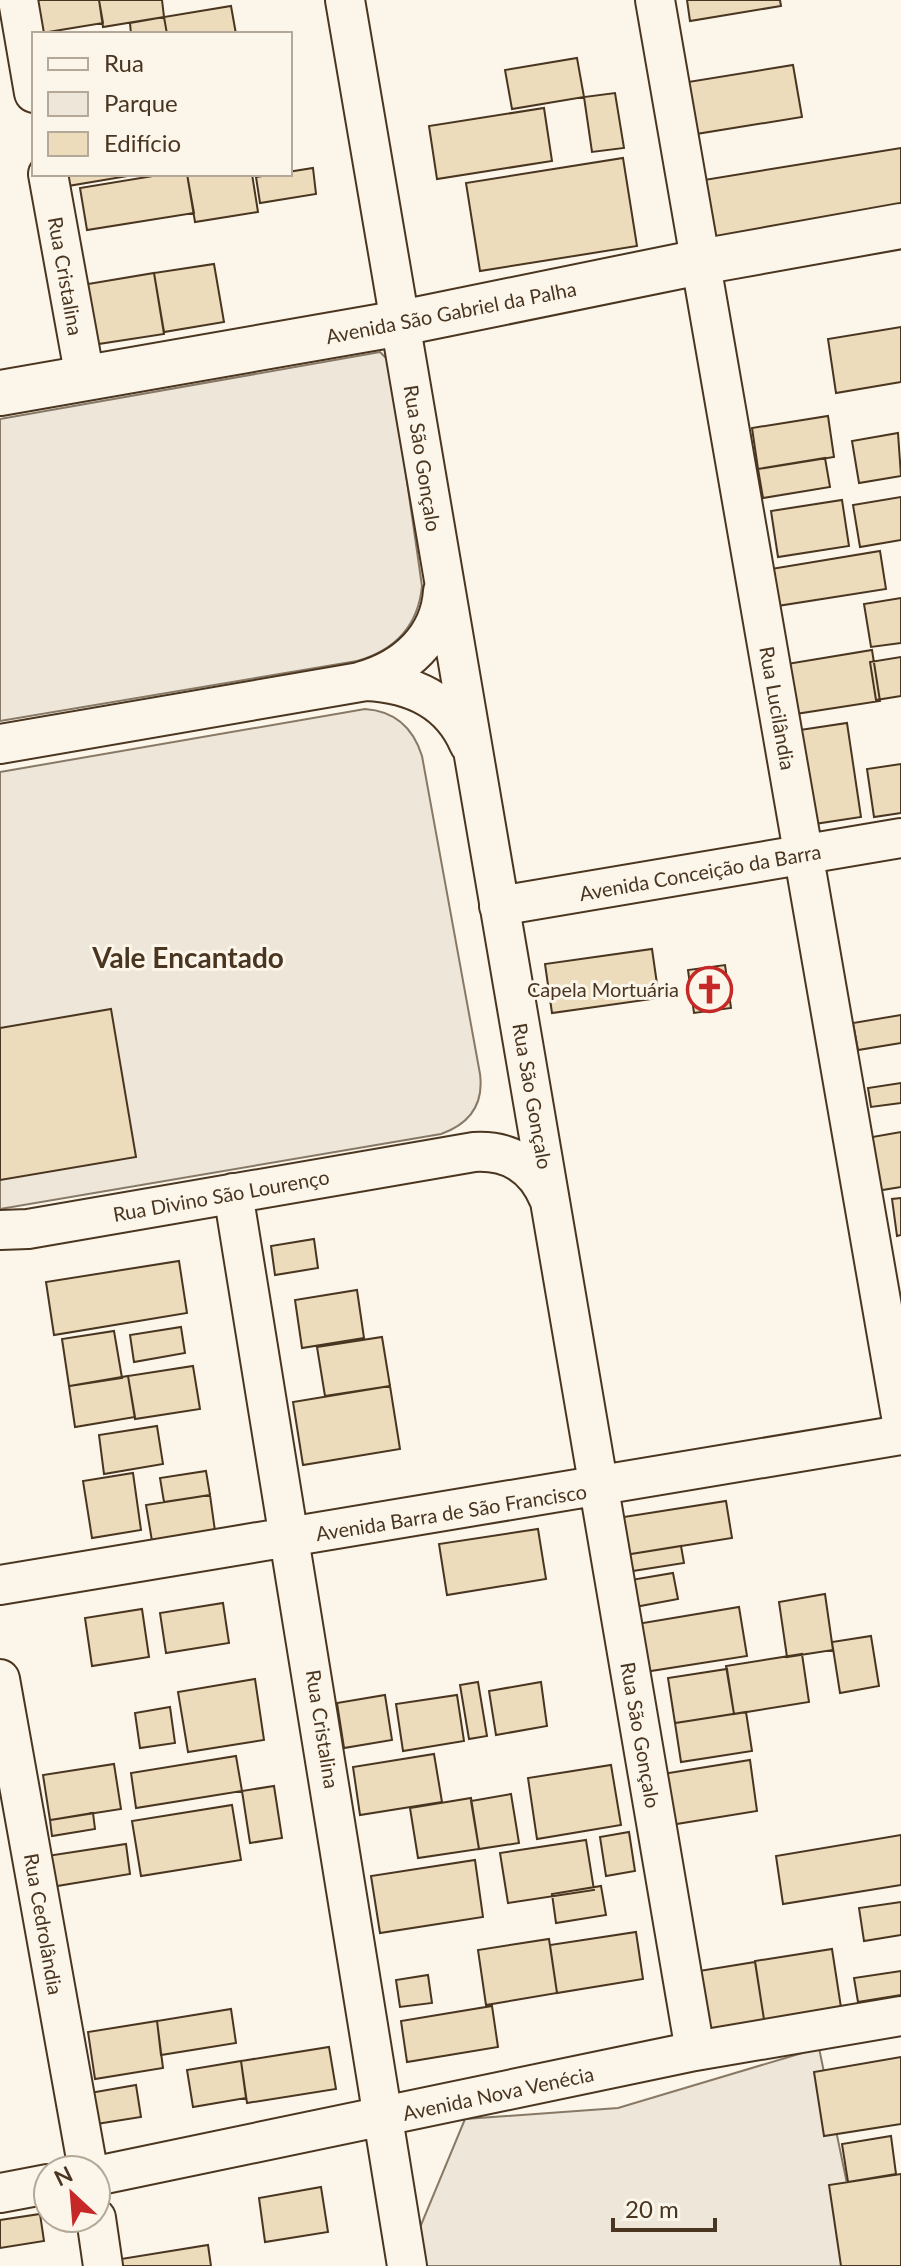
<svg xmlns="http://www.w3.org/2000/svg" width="901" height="2266" viewBox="0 0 901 2266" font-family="Lato,sans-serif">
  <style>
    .green { fill: #ede6d9; stroke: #887966; stroke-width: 2 }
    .building { fill: #ecdcbc; stroke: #4a3520; stroke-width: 2 }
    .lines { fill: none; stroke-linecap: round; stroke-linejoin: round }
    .minor-casing { stroke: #4a3520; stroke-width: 42 }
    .major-casing { stroke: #4a3520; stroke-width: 48 }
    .minor { stroke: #fbf6e9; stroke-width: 38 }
    .major { stroke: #fbf6e9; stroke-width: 44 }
    .labels { text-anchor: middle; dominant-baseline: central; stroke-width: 6; stroke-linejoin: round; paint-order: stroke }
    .street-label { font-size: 20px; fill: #4a3520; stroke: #fbf6e9 }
    .poi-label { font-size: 20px; fill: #4a3520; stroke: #fbf6e9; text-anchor: end }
    .district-label { font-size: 28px; font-weight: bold; fill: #4a3520; stroke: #fbf6e9 }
  </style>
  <rect width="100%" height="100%" fill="#fbf6e9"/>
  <path class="green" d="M380,352L390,362L422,586C418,627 395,650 357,661L0,721V419Z
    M365,709C394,711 413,727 422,756L480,1074C484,1105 469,1124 441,1134L0,1209V772Z
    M819,2048L864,2266H425L416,2237L465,2119L618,2108Z"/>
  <path class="building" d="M30,0H99L103,23L36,34Z
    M99,0H162L164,17L103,27Z
    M687,0H780L781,6L690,21Z
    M231,6L236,34H167L164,17Z
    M164,17L167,34H131L130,23Z
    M577,58L584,97L512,109L505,70Z
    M793,65L802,117L690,135L682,83Z
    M615,93L624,148L592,152L584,97Z
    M544,108L552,161L437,179L429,126Z
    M901,148V211L708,242L698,181Z
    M623,158L637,246L480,271L466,183Z
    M313,168L316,194L260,203L256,177Z
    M66,174H134V175L68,186Z
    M165,174H187L194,213L87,230L80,188Z
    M187,174H252L258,212L195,222Z
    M214,264L224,322L164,332L154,273Z
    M154,273L164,334L79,347L70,287Z
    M901,327V382L836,393L828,339Z
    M828,416L834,457L758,469L752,428Z
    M898,433L901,476L859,483L852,441Z
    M825,458L830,487L763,498L758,469Z
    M901,497V540L860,547L853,505Z
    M842,500L849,546L778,557L771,511Z
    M880,551L886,589L771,607L765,570Z
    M901,598V643L871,647L864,604Z
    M872,650L880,701L789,715L781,665Z
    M901,657V696L876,700L870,662Z
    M847,723L861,817L808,825L793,731Z
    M901,764V813L874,817L867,769Z
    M652,949L659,998L552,1013L545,964Z
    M725,965L731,1008L694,1013L688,970Z
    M111,1009L136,1157L0,1180V1028Z
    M901,1015V1043L858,1050L853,1023Z
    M901,1083V1103L871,1107L868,1088Z
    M901,1132V1187L870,1192L861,1139Z
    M901,1198V1235L897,1236L892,1199Z
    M314,1239L318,1268L275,1275L271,1246Z
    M179,1261L187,1313L54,1335L46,1282Z
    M357,1290L364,1338L302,1348L295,1300Z
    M181,1327L185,1353L134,1362L130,1335Z
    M114,1331L122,1378L69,1386L62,1339Z
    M382,1337L390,1386L325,1396L317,1347Z
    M193,1366L200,1409L135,1419L128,1376Z
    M128,1376L135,1417L75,1427L69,1386Z
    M390,1386L400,1449L303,1465L293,1402Z
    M157,1426L163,1464L104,1474L99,1435Z
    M206,1471L210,1495L164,1502L160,1478Z
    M133,1473L141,1530L92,1538L83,1481Z
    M210,1495L215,1531L152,1541L146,1505Z
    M726,1501L732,1538L618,1556L611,1519Z
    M538,1529L546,1579L447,1595L439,1544Z
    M681,1546L684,1563L620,1573L618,1556Z
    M673,1573L678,1599L635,1607L631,1580Z
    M825,1594L833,1650L787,1657L779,1602Z
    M223,1603L229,1643L166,1653L160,1613Z
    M739,1607L747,1656L638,1673L631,1625Z
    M142,1609L149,1657L92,1666L85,1618Z
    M871,1636L879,1686L840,1693L832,1642Z
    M802,1654L809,1702L734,1714L726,1666Z
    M727,1669L734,1714L675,1723L668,1678Z
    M255,1679L264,1740L188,1752L178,1692Z
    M478,1682L487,1736L469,1739L460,1685Z
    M541,1682L547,1726L496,1735L489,1691Z
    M385,1695L392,1740L344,1748L337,1703Z
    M457,1695L464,1741L403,1751L396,1704Z
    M170,1707L175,1743L140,1748L135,1713Z
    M746,1712L752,1751L681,1762L675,1723Z
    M434,1754L442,1802L360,1815L353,1767Z
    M236,1756L242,1791L136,1808L131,1773Z
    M750,1760L757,1811L658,1827L650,1776Z
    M114,1764L121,1809L50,1820L43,1775Z
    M611,1765L621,1825L537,1839L528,1778Z
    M274,1786L282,1838L250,1843L242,1791Z
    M511,1794L519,1843L479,1849L471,1801Z
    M471,1798L479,1849L418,1858L410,1808Z
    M232,1805L241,1860L141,1876L132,1821Z
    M93,1813L95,1829L52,1836L50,1820Z
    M629,1832L635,1871L606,1876L600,1837Z
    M901,1835V1885L783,1904L776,1856Z
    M586,1840L594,1890L508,1903L500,1853Z
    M126,1844L130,1874L39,1889L34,1858Z
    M475,1860L483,1917L380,1933L371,1876Z
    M601,1886L606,1915L556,1923L552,1894Z
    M901,1902V1935L864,1941L859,1908Z
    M636,1932L643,1979L557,1993L550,1945Z
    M549,1939L557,1993L486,2005L478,1950Z
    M832,1949L842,2014L765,2026L755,1961Z
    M755,1962L765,2026L709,2035L699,1971Z
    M901,1971V1995L858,2002L854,1978Z
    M428,1975L432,2003L400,2007L396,1980Z
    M492,2006L498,2047L407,2062L401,2021Z
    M231,2009L236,2043L161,2055L157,2021Z
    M157,2021L163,2068L95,2079L88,2032Z
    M329,2047L336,2089L247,2103L241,2061Z
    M901,2057V2124L824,2136L814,2072Z
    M241,2061L246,2098L193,2107L187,2070Z
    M136,2085L141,2117L90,2125L84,2094Z
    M891,2136L896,2174L848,2182L842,2144Z
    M901,2174V2266H841L829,2185Z
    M321,2187L328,2232L265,2242L259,2198Z
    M40,2214L44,2241L0,2248V2220Z
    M208,2245L211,2266H122L121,2259Z"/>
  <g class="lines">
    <defs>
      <path id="minor" d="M18,0L34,93
        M345,0L695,2051
        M655,0L901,1416
        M48,174L85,378
        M362,681C405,669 440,638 443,591
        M0,744L366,681C411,683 451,701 469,744
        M499,906L901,838
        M233,1193L407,2266
        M0,1230L28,1229L474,1152C509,1150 535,1165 549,1199
        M0,1585L901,1435
        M0,1679L88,2170
        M96,2176L695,2051L901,2016
        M0,2193L48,2184
        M96,2218L103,2266"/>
      <path id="major" d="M0,393L401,323L700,262L901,226"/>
    </defs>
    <use href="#minor" class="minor-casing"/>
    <use href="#major" class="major-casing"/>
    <use href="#minor" class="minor"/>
    <use href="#major" class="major"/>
  </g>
  <defs>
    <symbol id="church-ring" viewBox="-11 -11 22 22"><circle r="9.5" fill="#fbf6e9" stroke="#c62828" stroke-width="1.5"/><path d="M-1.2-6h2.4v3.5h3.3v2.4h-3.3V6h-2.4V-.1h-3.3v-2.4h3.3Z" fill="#c62828"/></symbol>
  </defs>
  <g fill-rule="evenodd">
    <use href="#church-ring" x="684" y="964" width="51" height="51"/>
  </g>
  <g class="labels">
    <g class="street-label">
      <text transform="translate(66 276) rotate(80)">Rua Cristalina</text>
      <text transform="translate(451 312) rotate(-11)">Avenida São Gabriel da Palha</text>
      <text transform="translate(423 458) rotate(81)">Rua São Gonçalo</text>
      <text transform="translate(778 708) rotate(80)">Rua Lucilândia</text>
      <text transform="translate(700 872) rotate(-10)">Avenida Conceição da Barra</text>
      <text transform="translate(533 1096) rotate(80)">Rua São Gonçalo</text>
      <text transform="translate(221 1195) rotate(-10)">Rua Divino São Lourenço</text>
      <text transform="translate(451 1512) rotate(-9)">Avenida Barra de São Francisco</text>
      <text transform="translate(323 1729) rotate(81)">Rua Cristalina</text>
      <text transform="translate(641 1735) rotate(80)">Rua São Gonçalo</text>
      <text transform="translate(44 1924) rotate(80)">Rua Cedrolândia</text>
      <text transform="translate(498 2093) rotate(-12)">Avenida Nova Venécia</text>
    </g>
    <g class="poi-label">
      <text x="679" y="989">Capela Mortuária</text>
    </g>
    <g class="district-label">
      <text x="188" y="957">Vale Encantado</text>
    </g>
  </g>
  <rect x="32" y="32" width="260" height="144" fill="#fbf6e9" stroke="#b4a999" stroke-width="2"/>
  <rect x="48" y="58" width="40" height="12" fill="#fbf6e9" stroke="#b4a999" stroke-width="2"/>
  <text x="104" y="72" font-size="24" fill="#4a3520">Rua</text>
  <rect x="48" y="92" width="40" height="24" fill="#ede6d9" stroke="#b4a999" stroke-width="2"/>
  <text x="104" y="112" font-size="24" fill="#4a3520">Parque</text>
  <rect x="48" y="132" width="40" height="24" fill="#ecdcbc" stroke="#b4a999" stroke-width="2"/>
  <text x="104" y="152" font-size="24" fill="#4a3520">Edifício</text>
  <g transform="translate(72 2194) rotate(334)"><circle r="38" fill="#fbf6e9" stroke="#b4a999" stroke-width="2"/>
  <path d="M0-6L14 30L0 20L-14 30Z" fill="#c62828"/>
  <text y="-12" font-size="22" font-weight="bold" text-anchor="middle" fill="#4a3520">N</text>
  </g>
  <path d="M613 2218v12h102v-12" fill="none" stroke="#4a3520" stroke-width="4"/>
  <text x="625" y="2218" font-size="24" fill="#4a3520" stroke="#fbf6e9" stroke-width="6" paint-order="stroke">20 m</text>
</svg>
